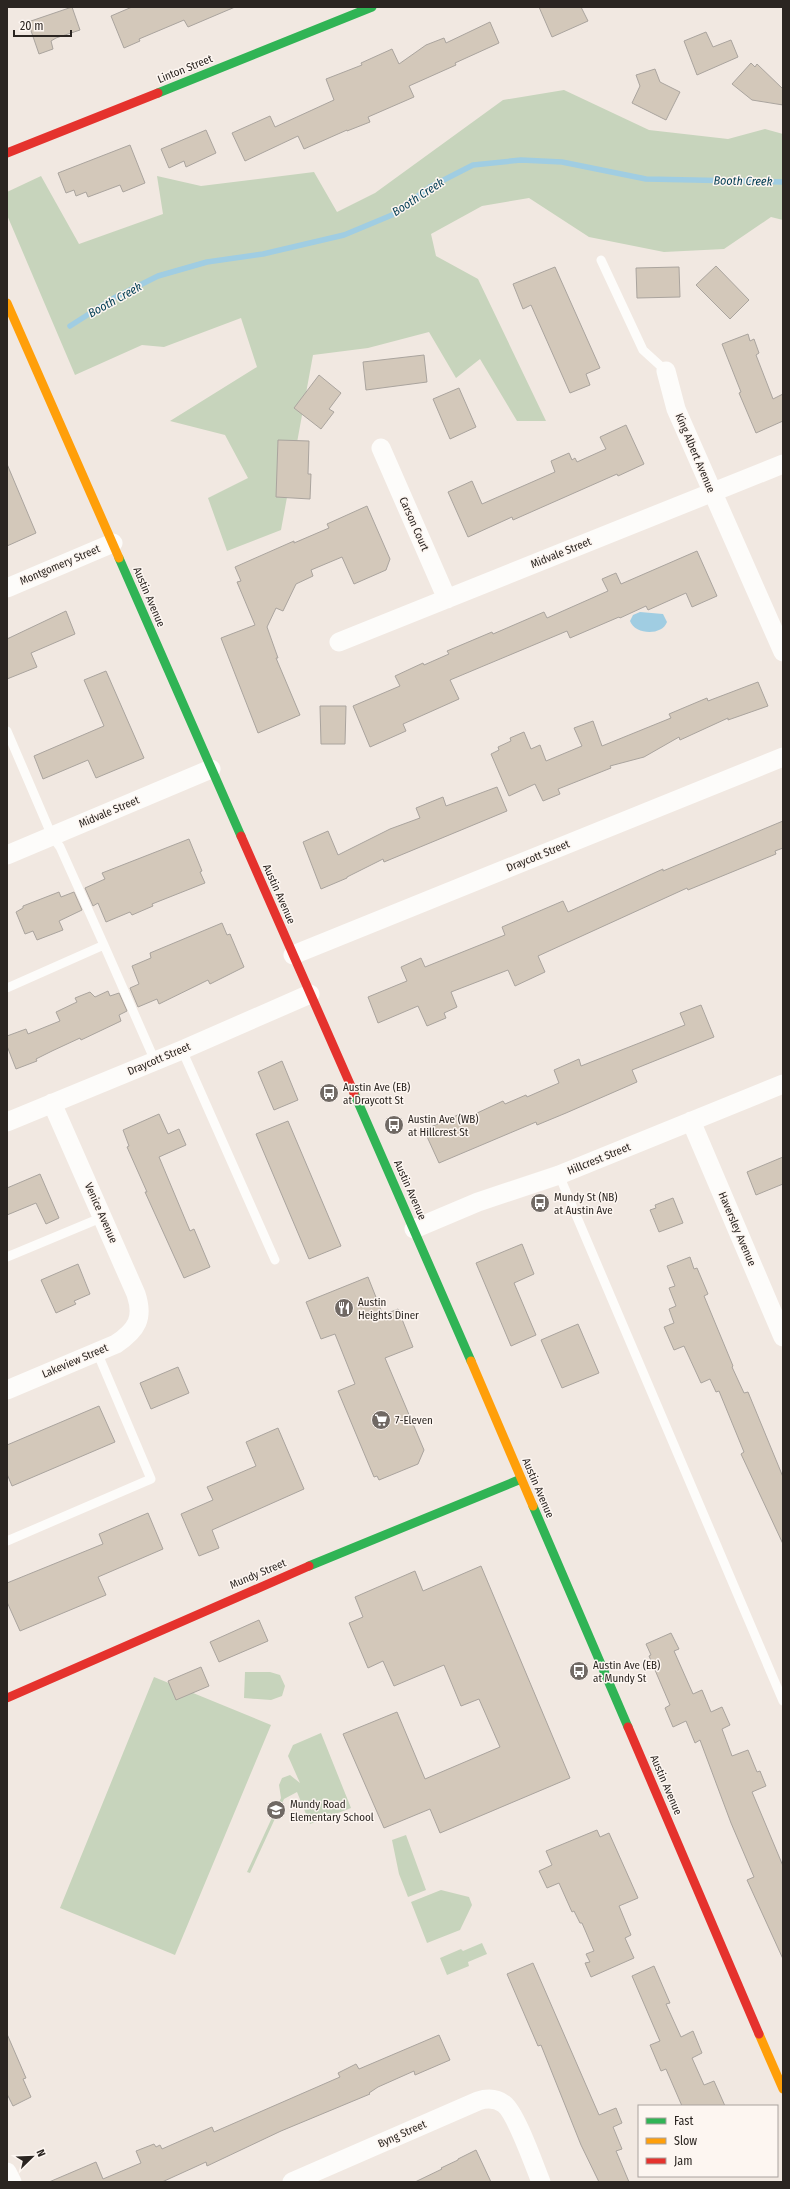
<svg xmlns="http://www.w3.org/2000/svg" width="790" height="2189" viewBox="0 0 790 2189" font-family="'Fira Sans Condensed',sans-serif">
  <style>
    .green { fill: #c7d4bc }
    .water { fill: #a0cde2 }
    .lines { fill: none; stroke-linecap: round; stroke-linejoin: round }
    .stream { stroke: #a0cde2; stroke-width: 5.5 }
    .building { fill: #d3c8ba; stroke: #aaa49e }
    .lane { stroke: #fdfcfa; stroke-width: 9 }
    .street { stroke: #fdfcfa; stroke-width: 19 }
    .fast { stroke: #30b455; stroke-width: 9 }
    .slow { stroke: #ff9f0a; stroke-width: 9 }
    .jam { stroke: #e5322d; stroke-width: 9 }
    .labels { text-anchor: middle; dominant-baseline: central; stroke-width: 3; stroke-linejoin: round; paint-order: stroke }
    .street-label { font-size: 11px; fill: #2b2521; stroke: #fdf6f1 }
    .poi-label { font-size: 11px; fill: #2b2521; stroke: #fdf6f1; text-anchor: start }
    .water-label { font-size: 12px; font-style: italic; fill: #023d54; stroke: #fdf6f1 }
  </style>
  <rect width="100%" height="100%" fill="#f1e8e1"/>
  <path class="green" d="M564,90L649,130L728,139L765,129L783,134V220L771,217L724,249L664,252L589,237L529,198L482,206L431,234L436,256L478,279L546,421H517L480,359L456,378L429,332L368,348L313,355L281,530L227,551L208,498L248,478L225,435L170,421L257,367L241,318L164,347L142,345L75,375L7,215V192L41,176L79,244L163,214L157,176L201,186L314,172L337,212L375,193L503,100Z
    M245,1672H270L280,1675L285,1686L282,1696L271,1700L244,1698Z
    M154,1677L271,1725L175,1955L60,1908Z
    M321,1733L351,1808L310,1824L297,1792L284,1799L250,1873L247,1872L281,1798L279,1785L282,1778L290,1775L300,1783L288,1756L293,1745Z
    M406,1835L426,1890L408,1897L399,1874L392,1840Z
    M441,1890L469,1897L472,1905L460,1930L427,1943L411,1902Z
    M482,1943L487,1954L468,1962L469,1966L447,1975L440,1958L461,1949L463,1951Z"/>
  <path class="water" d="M640,612L663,614L667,622C662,636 635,635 630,621L633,615Z"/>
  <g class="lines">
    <path class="stream" d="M70,326L114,298L158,276L207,262L263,254L344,235L392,215L430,187L473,165L521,160L562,162L646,179L783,182"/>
  </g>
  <path class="building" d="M72,7L80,30L56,38L51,41L53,49L39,54L28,22Z
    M132,7H235L188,27L184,20L139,39L140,41L124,48L111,16Z
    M539,7H581L588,21L552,37Z
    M490,22L499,43L455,63L456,65L409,86L414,97L368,117L370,122L347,131V130L304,149L298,136L245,161L232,133L270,116L275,127L334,100L326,79L362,65L361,63L392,49L399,64L426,45L444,38L446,43Z
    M706,32L713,47L731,40L738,57L697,75L684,41Z
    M751,63L755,67L757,64L783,89V105L752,100L732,84Z
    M655,69L660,82L680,92L666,120L632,103L640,86L636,75Z
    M206,130L216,153L186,167L184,161L169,168L161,149Z
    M130,145L145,183L123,192L120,185L88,197L86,192L76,196L74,190L66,193L58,173Z
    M716,266L749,300L730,319L696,285Z
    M555,267L600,368L586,374L590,385L570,393L531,305L523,309L513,284Z
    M679,267L680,297L637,298L636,268Z
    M748,334L750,341L754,339L759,353L756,355L773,399L783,394V421L756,433L739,393L741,392L722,344Z
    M424,355L427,382L366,390L363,362Z
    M319,375L341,393L329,409L334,412L321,429L294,408Z
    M459,388L476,427L450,439L433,399Z
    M626,425L644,464L618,476L617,474L513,520L512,517L468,537L448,492L472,481L482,504L555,472L551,461L569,453L572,460L575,458L577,462L606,449L600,437Z
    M278,440L309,441L308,474H311L310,499L276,497Z
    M7,464L36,533L7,546Z
    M367,506L390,559L386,570L354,584L342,557L311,570L313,576L296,584L283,611L276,608L267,627L278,658H276L300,715L258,733L221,638L255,625L237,582L241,581L235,567L294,541V543L329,528L327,524Z
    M697,551L717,596L692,607L686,593L648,610L646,606L620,618L619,617L570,638L567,631L450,680L459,699L403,724L406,731L370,747L353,706L400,686L395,676L423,663L424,665L449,654L447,651L492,632L493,634L544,612L547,618L608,591L602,579L616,573L621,584Z
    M66,611L75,634L31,653L37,667L7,679V639Z
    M106,671L144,758L96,778L88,760L43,779L34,756L104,726L84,680Z
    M758,682L768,706L728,720V718L680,740L679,737L644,757L610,766L611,768L558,789L560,794L543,801L535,784L509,796L491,754L499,750L498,747L511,741L510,738L524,732L531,749L540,745L546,761L582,746L574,728L593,721L602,746L671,718L669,714L707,698L708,701Z
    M320,706H346L345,744H321Z
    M497,787L507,811L384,862L383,859L347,877V878L321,889L303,842L328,831L338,855L390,829L420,818L416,808L443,797L446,806Z
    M783,821V848L775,851L776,854L688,890L687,888L538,956L545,972L515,986L508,970L451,992L457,1007L444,1013L446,1018L427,1026L418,1006L378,1023L368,997L407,981L401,967L421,958L425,967L505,935L502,927L563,901L568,912L663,869V871Z
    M189,839L202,871L200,872L205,883L152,904L153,906L132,915L130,912L106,922L98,903L93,906L85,888L105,879L102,873Z
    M59,892L61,897L74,892L82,910L59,921L63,930L37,940L33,931L25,934L16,912L23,908V906Z
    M222,923L227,935L230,934L244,967L210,984L208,980L159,1004L157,999L138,1007L130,988L139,984L132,966L151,958L150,953Z
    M108,991L110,996L119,993L127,1011L119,1015L121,1021L81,1040L80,1038L52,1051L36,1059L37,1061L16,1069L7,1046V1036L26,1029L28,1034L60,1021L56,1012L77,1002L75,998L90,992L95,997Z
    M701,1005L714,1037L632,1070L637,1082L566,1113L537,1125L536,1122L439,1163L424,1130L460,1114L462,1120L503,1101L505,1104L526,1095L527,1097L559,1083L554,1070L579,1059L581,1066L685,1025L680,1013Z
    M282,1061L298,1100L274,1110L258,1072Z
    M159,1114L168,1134L179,1129L186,1145L159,1157L190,1231L194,1229L210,1267L184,1278L145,1192H147L127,1147L129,1146L123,1130Z
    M288,1121L341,1246L309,1259L256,1134Z
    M783,1157V1184L756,1195L747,1172Z
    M40,1174L59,1218L46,1224L36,1203L7,1215V1188Z
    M673,1198L683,1223L659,1232L650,1210L656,1208L655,1205Z
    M522,1244L534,1274L514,1283L536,1335L511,1346L476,1263Z
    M690,1257L694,1269L697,1268L708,1294L704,1296L733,1366L732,1367L744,1393L748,1392L783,1477V1544L741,1454L744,1452L719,1391L716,1392L710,1379L701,1383L684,1346L674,1350L664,1327L674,1323L669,1309L676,1306L669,1288L675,1286L667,1266Z
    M78,1264L90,1294L74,1301L76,1304L56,1313L41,1280Z
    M368,1277L383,1315L398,1309L413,1347L385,1358L424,1450L418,1464L379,1480L377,1476L374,1477L338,1391L355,1384L335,1334L321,1339L306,1302Z
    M578,1324L599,1373L562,1388L541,1340Z
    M178,1367L189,1393L151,1409L140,1383Z
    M99,1406L115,1442L12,1486L7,1474V1445Z
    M278,1428L304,1489L212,1530L219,1548L199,1556L181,1514L213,1500L207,1487L256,1466L246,1442Z
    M148,1513L163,1549L98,1577L106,1595L20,1631L7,1602V1583L103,1544L99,1534Z
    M481,1566L570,1778L440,1833L430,1809L384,1828L343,1734L397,1712L425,1779L500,1747L479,1699L461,1706L444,1665L394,1686L383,1661L368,1668L349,1623L363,1617L355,1597L415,1571L423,1591Z
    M259,1620L268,1641L219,1662L210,1642Z
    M671,1633L679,1649L674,1651L693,1694L702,1690L711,1712L722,1707L730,1725L722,1729L732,1756L748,1750L757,1772L760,1771L766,1786L752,1792L783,1866V1959L747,1880L754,1877L731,1823L700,1740L695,1743L686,1721L673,1727L665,1708L670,1705L649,1656L651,1655L646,1644Z
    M201,1667L209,1686L176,1700L168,1681Z
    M597,1830L600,1837L609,1833L638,1898L619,1906L631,1935L625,1938L634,1958L591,1977L585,1963L590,1962L586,1954L594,1951L582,1923H580L574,1911L572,1912L559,1883L547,1888L539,1871L552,1865L546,1851Z
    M533,1963L599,2115L616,2108L622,2123L613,2127L622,2149L616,2151L629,2182H599L581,2145L541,2045L538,2046L507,1974Z
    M654,1966L670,2003L666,2004L681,2037L693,2031L702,2053L692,2058L704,2085L714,2081L725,2106H682L666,2069L661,2071L650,2045L660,2041L632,1976Z
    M7,2034L26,2078L23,2079L31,2097L13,2106L7,2094Z
    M439,2035L450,2060L415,2075L414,2071L378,2087L369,2093L370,2094L281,2131L207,2166L206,2162L162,2182H49L96,2162L103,2179L141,2163L136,2151L154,2144L156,2147L160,2145L162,2149L212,2127L214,2132L340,2077L338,2073L356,2064L359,2069Z
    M476,2150L491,2182H415L442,2169L441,2168L458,2160V2159Z"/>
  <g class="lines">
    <path class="lane" d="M601,260L643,350L666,371
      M7,731L52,836L60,847L104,945
      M7,988L104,945L155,1061
      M182,1050L275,1260
      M559,1175L783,1701
      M7,1257L103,1217
      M7,1541L151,1479L97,1352"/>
    <path class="street" d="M666,371L676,409L783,652
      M381,448L447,599
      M7,588L113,543
      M339,642L783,464
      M7,855L211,769
      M293,955L783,757
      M691,1121L783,1337
      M7,1122L182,1050L310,994
      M414,1229L478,1202L559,1175L783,1084
      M7,1390L116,1344C137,1330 144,1318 136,1294L52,1103
      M7,2172L12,2182
      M292,2182L478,2101C487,2098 496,2098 504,2104C516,2113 534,2165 541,2182"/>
    <path class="fast" d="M158,93L372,7
      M119,558L241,836
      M354,1093L471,1361
      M533,1506L628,1727
      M309,1566L521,1479"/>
    <path class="slow" d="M7,303L119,558
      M471,1361L533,1506
      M759,2034L783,2089"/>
    <path class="jam" d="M7,153L158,93
      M241,836L354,1093
      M7,1698L309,1566
      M628,1727L759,2034"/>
  </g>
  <defs>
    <symbol id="bus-disc" viewBox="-11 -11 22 22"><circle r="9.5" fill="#706964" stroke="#fdf6f1"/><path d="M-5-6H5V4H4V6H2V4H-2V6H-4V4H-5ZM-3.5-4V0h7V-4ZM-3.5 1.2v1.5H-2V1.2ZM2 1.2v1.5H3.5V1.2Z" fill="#fff"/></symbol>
    <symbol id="restaurant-disc" viewBox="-11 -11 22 22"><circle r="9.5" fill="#706964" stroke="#fdf6f1"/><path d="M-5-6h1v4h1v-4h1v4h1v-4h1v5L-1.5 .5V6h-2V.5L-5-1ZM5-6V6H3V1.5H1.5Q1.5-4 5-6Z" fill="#fff"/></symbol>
    <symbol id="supermarket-disc" viewBox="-11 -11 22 22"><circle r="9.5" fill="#706964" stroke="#fdf6f1"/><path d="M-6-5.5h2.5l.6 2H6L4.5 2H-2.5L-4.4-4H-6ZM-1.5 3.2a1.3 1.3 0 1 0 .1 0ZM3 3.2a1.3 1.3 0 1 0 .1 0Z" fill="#fff"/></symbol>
    <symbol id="school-disc" viewBox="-11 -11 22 22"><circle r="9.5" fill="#706964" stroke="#fdf6f1"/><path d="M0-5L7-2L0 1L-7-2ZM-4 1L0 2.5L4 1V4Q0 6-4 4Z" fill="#fff"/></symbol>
  </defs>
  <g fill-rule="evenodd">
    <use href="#bus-disc" x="318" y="1082" width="22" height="22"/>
    <use href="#bus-disc" x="383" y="1114" width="22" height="22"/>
    <use href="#bus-disc" x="529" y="1192" width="22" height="22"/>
    <use href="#restaurant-disc" x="333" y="1297" width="22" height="22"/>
    <use href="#supermarket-disc" x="370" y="1409" width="22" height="22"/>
    <use href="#bus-disc" x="568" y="1660" width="22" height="22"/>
    <use href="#school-disc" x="265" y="1799" width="22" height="22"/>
  </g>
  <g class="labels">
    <g class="street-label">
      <text transform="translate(185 69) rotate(-22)">Linton Street</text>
      <text transform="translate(695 453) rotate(67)">King Albert Avenue</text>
      <text transform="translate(414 524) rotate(66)">Carson Court</text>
      <text transform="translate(561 553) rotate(-22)">Midvale Street</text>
      <text transform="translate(60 565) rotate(-23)">Montgomery Street</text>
      <text transform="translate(149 597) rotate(67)">Austin Avenue</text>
      <text transform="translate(109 812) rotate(-23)">Midvale Street</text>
      <text transform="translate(538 856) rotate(-22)">Draycott Street</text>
      <text transform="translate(279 894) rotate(66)">Austin Avenue</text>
      <text transform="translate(159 1059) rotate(-23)">Draycott Street</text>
      <text transform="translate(599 1159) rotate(-22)">Hillcrest Street</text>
      <text transform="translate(410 1190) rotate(66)">Austin Avenue</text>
      <text transform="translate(101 1213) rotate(66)">Venice Avenue</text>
      <text transform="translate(737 1229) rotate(67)">Haversley Avenue</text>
      <text transform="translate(75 1361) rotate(-23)">Lakeview Street</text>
      <text transform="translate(538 1488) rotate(67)">Austin Avenue</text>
      <text transform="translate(258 1574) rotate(-23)">Mundy Street</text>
      <text transform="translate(666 1785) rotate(67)">Austin Avenue</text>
      <text transform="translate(402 2134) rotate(-24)">Byng Street</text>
    </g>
    <g class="poi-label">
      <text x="343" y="1087">Austin Ave (EB)<tspan x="343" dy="13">at Draycott St</tspan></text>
      <text x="408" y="1119">Austin Ave (WB)<tspan x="408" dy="13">at Hillcrest St</tspan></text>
      <text x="554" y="1197">Mundy St (NB)<tspan x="554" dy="13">at Austin Ave</tspan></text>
      <text x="358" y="1302">Austin<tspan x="358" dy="13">Heights Diner</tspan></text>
      <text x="395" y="1420">7-Eleven</text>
      <text x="593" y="1665">Austin Ave (EB)<tspan x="593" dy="13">at Mundy St</tspan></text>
      <text x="290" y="1804">Mundy Road<tspan x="290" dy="13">Elementary School</tspan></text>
    </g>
    <g class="water-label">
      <text transform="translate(743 181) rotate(1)">Booth Creek</text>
      <text transform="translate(418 197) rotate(-33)">Booth Creek</text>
      <text transform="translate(115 300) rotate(-29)">Booth Creek</text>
    </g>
  </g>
  <rect width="790" height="2189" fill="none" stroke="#2b2521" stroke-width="16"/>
  <rect x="638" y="2105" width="140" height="72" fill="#fdf6f1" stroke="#a9a29e"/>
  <rect x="646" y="2118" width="20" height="6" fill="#30b455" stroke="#a9a29e"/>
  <text x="674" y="2125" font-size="12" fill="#2b2521">Fast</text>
  <rect x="646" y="2138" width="20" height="6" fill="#ff9f0a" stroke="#a9a29e"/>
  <text x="674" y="2145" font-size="12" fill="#2b2521">Slow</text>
  <rect x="646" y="2158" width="20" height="6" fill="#e5322d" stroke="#a9a29e"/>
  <text x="674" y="2165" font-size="12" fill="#2b2521">Jam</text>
  <g transform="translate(32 2157) rotate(67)" stroke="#fdf6f1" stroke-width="3" paint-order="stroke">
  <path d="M0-3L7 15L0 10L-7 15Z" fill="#2b2521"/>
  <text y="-6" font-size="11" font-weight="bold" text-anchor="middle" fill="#2b2521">N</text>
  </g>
  <path d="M14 30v6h57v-6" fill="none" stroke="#2b2521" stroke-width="2"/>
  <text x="20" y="30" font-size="12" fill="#2b2521" stroke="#fdf6f1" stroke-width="3" paint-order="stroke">20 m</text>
</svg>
